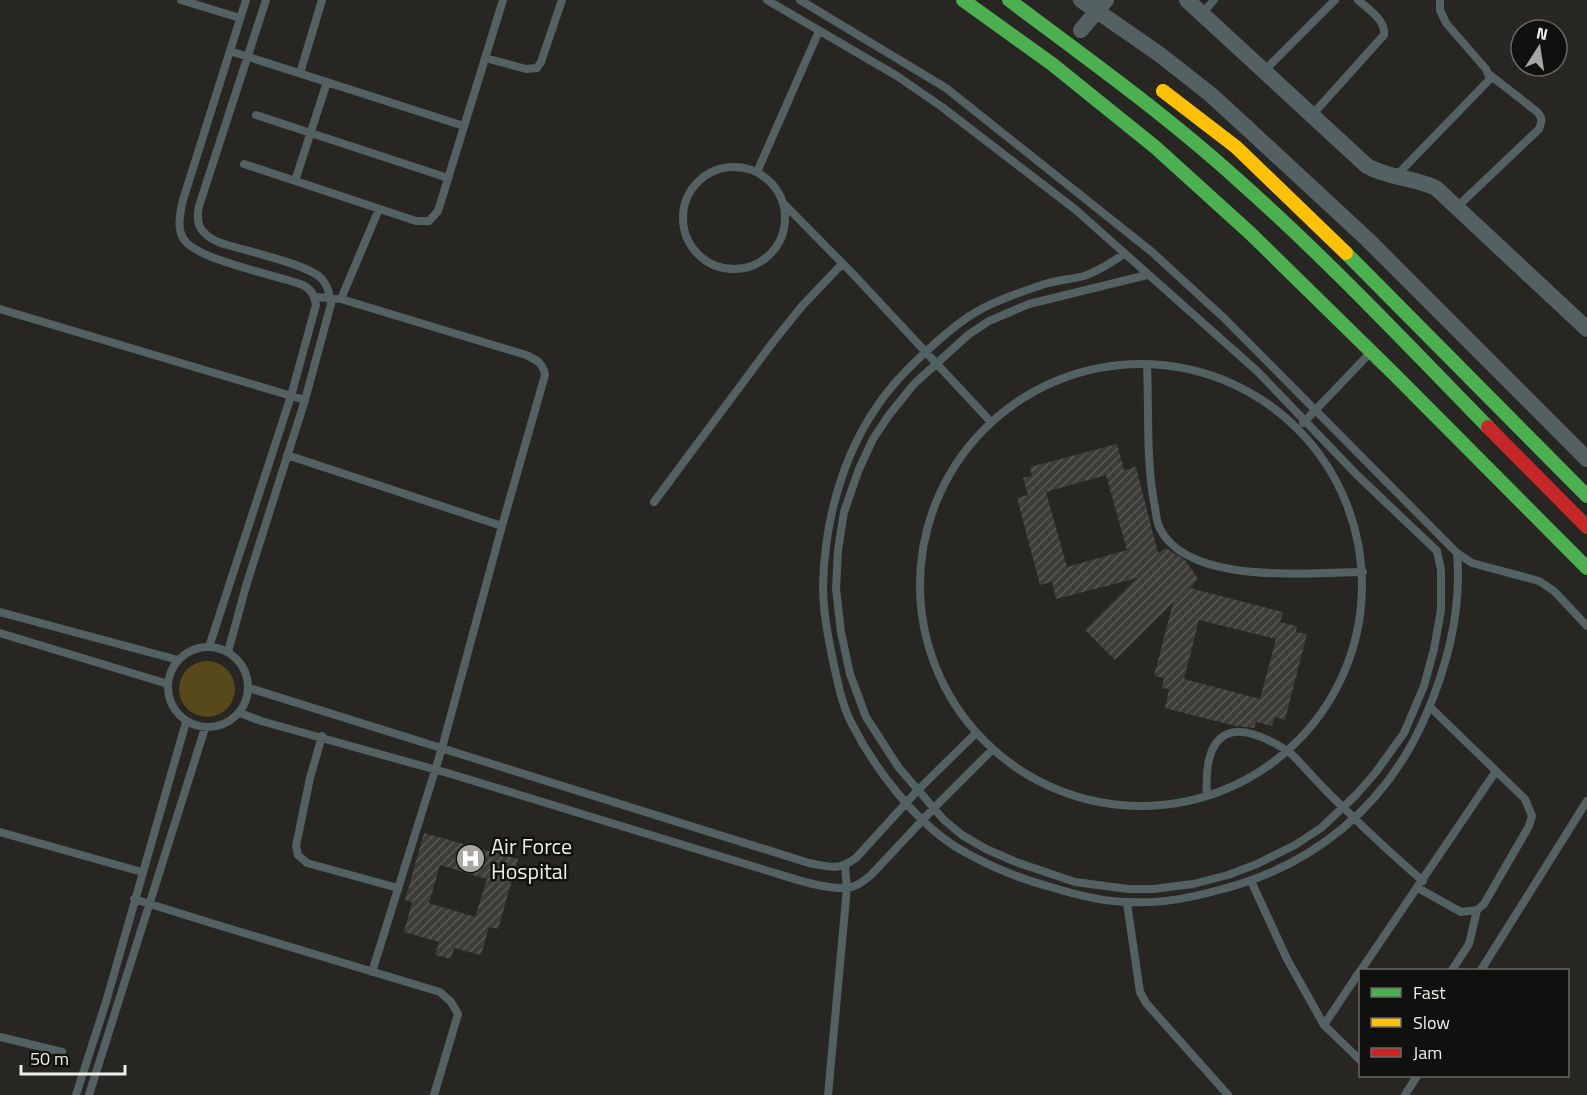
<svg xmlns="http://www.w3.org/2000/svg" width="1587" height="1095" viewBox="0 0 1587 1095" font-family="'Titillium Web',sans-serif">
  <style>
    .grass { fill: #574919 }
    .building { fill: url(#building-hatch); fill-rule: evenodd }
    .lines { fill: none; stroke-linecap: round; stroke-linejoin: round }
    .lane { stroke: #546163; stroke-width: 8 }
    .street { stroke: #546163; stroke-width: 16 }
    .fast { stroke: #4caf50; stroke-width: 14 }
    .slow { stroke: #ffc107; stroke-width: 14 }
    .jam { stroke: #c62828; stroke-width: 14 }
    .labels { text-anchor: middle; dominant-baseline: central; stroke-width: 5; stroke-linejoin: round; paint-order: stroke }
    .poi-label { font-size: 22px; fill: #eeedea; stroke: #10100e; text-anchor: start }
  </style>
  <defs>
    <pattern id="building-hatch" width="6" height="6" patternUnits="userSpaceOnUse" patternTransform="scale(1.5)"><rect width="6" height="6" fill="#3e3d3a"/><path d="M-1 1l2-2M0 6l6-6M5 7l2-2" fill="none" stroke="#5a5957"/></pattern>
  </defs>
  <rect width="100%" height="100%" fill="#272623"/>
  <path class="grass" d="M179 689a28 28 0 1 1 56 0a28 28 0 1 1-56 0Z"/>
  <path class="building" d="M1117,444L1124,470L1136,467L1158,553L1166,548L1186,561L1198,579L1190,588L1283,612L1280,622L1297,626L1296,632L1307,634L1285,720L1275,717L1272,726L1256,722L1254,728L1235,726L1165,708L1169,689L1162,688L1164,678L1154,676L1173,603L1115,660L1085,630L1137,578L1056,599L1052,582L1040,585L1017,498L1028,495L1023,478L1032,476L1030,467ZM1106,475L1127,550L1067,567L1046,492ZM1199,620L1276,639L1260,699L1184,679Z
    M424,833L518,859L498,929L489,927L481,955L454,948L451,959L435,955L439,942L404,932L412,902L405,900ZM440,865L487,879L475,917L429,903Z"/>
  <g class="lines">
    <path class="lane" d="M181,0L240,18
      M767,0L897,76L942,107L1076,210L1257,371L1357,475L1437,551L1441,570V610L1434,649L1424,686L1404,733L1376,772L1356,795L1321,828L1295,845L1257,864L1228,875L1193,884L1153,889H1128L1075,882L1016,862L986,849L962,835L944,820L899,768L866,717L850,674L841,632L836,589L838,550L844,512L859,469L873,439L889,415L914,384L968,335L989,321L1029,304L1147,275
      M800,0L946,88L1152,252L1224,318L1457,553L1472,563L1539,581L1554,591L1587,626
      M1202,14L1214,0
      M230,51L464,126
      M485,58L526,69L537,68L541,62L562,0
      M1264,71L1335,0
      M300,73L322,0
      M256,115L448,178
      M1312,115L1384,35C1386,20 1368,9 1358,0
      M244,164L416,221H429L438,211L503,0
      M683 218a51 51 0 1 1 102 0a51 51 0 1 1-102 0Z
      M757,172L819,31
      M1395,177L1490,79L1486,69L1446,23L1440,10V0
      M295,181L327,82
      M785,205L853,274L991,422
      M1457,207L1539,129C1542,121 1543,117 1536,111L1490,75
      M1124,254C1111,263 1099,271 1084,276C1069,280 1053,280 1039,286C1018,293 995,301 976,312C952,326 926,351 906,371C850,428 825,507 823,586C823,612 828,636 833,661C838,683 842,706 853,726C875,769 915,821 956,847C986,865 1020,879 1054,888C1077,895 1104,902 1129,902C1159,904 1190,898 1219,890C1314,866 1387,806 1426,715C1448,664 1462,609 1457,553
      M315,297L341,299L526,355C537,360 543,363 545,375L502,526L442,748L372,972
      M341,299L379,209
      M0,309L305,400
      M920 585a221 221 0 1 1 442 0a221 221 0 1 1-442 0Z
      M1147,365C1149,410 1146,458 1154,502C1156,511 1156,521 1160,529C1190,586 1308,572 1363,572
      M1303,423L1371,352
      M287,455L502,526
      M654,502L773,342L802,306L842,264
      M0,612L178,660
      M0,633L168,684
      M168 687a40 40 0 1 1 80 0a40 40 0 1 1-80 0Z
      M209,647L291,396L316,305C314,295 312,290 303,285C276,275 202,261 185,241C176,230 180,213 183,200L246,0
      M228,652L246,586L305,400L331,304C330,295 328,285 321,278C305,263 241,250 218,242C201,234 195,225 199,206L266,0
      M249,688L809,863C830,867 838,871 856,858L917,791L976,733
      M240,713L261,721L451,774L765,870C789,877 821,889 846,888C855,888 864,881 871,875L933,809L993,749
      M322,736L310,778L296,846L298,855L307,863L398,888
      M1207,796C1203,731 1231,715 1286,750C1293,754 1298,761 1303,766C1317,781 1330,796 1345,809C1370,834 1396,858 1423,881
      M0,832L142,872
      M1251,881L1287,959L1324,1025L1360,1060
      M1418,888L1461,912L1477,910L1484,904L1529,826L1532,816L1525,799L1430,707
      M134,899L211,923L440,992L451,1002L458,1014L434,1095
      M1127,903L1140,992L1146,1003L1228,1095
      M1361,970L1496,771
      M1452,970L1469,944L1477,910
      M1481,970L1587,801
      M1324,1025L1360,971
      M0,1037L62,1052
      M76,1095L106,1002L186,722
      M89,1095L205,728
      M828,1095L847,888L845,866
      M1405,1095L1417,1076"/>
    <path class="street" d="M1081,0L1159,54L1210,94L1246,127L1367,239L1587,459
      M1187,0L1367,166C1391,179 1412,177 1436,188L1587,329
      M1081,30L1106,0"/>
    <path class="fast" d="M963,0L1052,64L1155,147L1250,233L1394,374L1587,568
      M1009,0C1087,58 1166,115 1238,180C1326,258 1406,343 1488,427
      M1346,253L1587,496"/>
    <path class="slow" d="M1163,91L1236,147L1346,253"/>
    <path class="jam" d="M1488,427L1587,527"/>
  </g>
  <defs>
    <symbol id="hospital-disc" viewBox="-11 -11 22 22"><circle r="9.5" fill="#a8a7a4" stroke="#10100e"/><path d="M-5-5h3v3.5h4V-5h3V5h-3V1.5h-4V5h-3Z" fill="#fff"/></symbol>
  </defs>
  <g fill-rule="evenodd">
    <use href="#hospital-disc" x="454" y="842" width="33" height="33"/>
  </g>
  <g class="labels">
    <g class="poi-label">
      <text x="491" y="846">Air Force<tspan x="491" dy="25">Hospital</tspan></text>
    </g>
  </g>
  <rect x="1359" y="969" width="210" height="108" fill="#10100e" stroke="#696866" stroke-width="1.5"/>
  <rect x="1371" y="988" width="30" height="9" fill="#4caf50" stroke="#696866" stroke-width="1.5"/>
  <text x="1413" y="999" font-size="18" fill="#eeedea">Fast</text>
  <rect x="1371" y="1018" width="30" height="9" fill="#ffc107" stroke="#696866" stroke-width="1.5"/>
  <text x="1413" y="1029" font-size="18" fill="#eeedea">Slow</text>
  <rect x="1371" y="1048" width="30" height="9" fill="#c62828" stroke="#696866" stroke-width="1.5"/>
  <text x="1413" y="1059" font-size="18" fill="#eeedea">Jam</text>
  <g transform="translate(1539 48) rotate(12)"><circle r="28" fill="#10100e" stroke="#696866" stroke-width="1.5"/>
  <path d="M0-4.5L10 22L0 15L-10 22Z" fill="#a8a7a4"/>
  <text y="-9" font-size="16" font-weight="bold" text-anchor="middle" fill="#eeedea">N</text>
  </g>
  <path d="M21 1065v9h104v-9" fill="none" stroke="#eeedea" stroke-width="3"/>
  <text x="30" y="1065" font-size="18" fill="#eeedea" stroke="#10100e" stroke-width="4.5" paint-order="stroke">50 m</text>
</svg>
